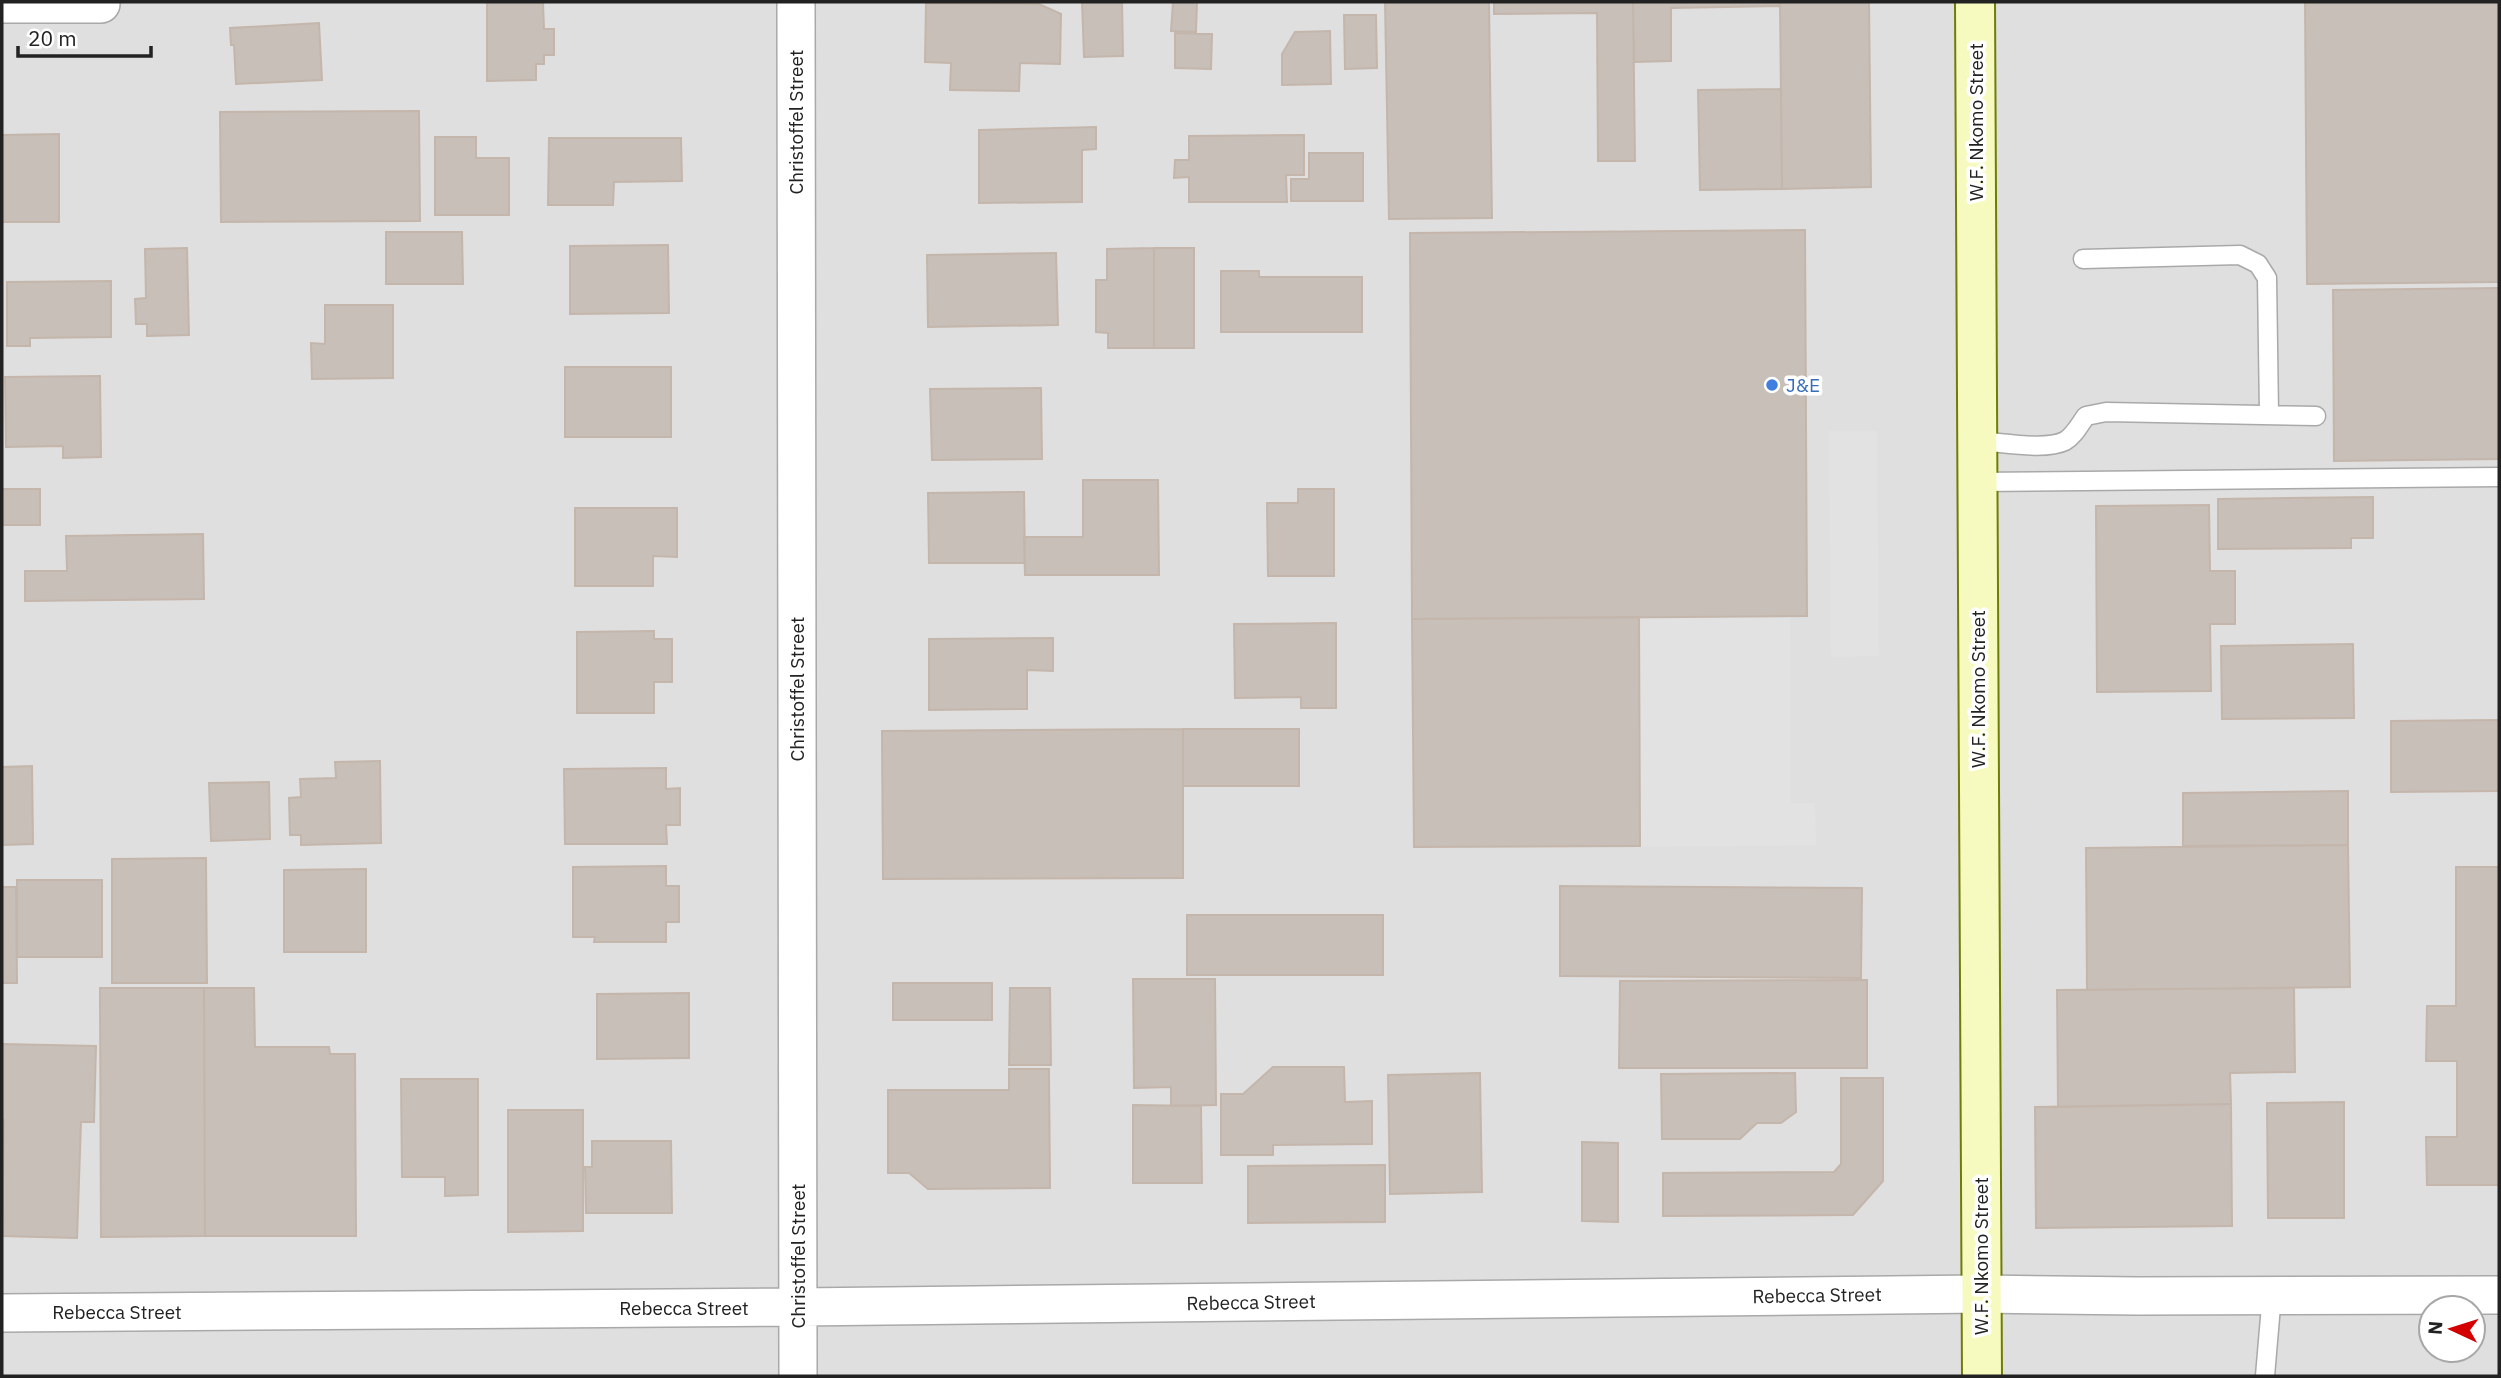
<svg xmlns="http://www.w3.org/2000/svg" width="2501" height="1378" viewBox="0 0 2501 1378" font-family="'IBM Plex Sans',sans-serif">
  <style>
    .residential { fill: #e0dfdf; fill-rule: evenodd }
    .parking { fill: #e2e2e2 }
    .building { fill: #c7bfb8; stroke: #c4b6ab; stroke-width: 2 }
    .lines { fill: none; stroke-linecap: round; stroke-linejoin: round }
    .lane-casing { stroke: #a9a9a9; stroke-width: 21 }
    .street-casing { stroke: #a9a9a9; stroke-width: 40 }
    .secondary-casing { stroke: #707d05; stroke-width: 42 }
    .lane { stroke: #fff; stroke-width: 18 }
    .street { stroke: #fff; stroke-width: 37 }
    .secondary { stroke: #f7fabf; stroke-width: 38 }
    .shop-dot { fill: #3f7fe0; stroke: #fff; stroke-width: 2.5 }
    .labels { text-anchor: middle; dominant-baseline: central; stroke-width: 7; stroke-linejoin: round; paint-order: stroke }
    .street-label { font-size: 19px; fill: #222; stroke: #fff }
    .shop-label { font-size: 19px; fill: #366cbe; stroke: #fff; text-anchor: start }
  </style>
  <rect width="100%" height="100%" fill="#f2efe9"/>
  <path class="residential" d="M2,2H2499V1376H2ZM2431,1308H2473V1350H2431Z"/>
  <path class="parking" d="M1829,431H1877L1879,656L1831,657Z
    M1790,616L1791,803H1815L1816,845L1641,847L1639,617Z"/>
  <path class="building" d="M487,2H543L544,29H554V55H544V64H536V80L487,81Z
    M1082,2H1122L1123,56L1084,57Z
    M1173,2H1197L1196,32L1171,31Z
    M1385,2H1489L1492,218L1389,219Z
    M1494,2H1633L1635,161H1598L1597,13L1494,14Z
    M1633,2H1780V6L1671,8V61L1634,62Z
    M1780,2H1869L1871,187L1782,189Z
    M2305,2H2499V282L2307,284Z
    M926,3L1039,4L1061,14L1060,64L1020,63L1019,91L950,90L951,63L925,62Z
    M1344,15H1376L1377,68L1345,69Z
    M319,23L322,80L236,84L234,45H231L230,28Z
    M1330,31L1331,84L1282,85V54L1295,32Z
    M1175,33L1212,34L1211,69L1175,68Z
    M1781,89L1782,189L1700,190L1698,90Z
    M419,111L420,221L221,222L220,112Z
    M1096,127V149L1082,150V202L979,203V130Z
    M59,134V222H2V135Z
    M1304,135V175H1286L1287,202H1189V177L1174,178L1175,160H1189V136Z
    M435,137H476V158H509V215H435Z
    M549,138H681L682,181L614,182L613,205H548Z
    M1309,153H1363V201H1291V179H1309Z
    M1805,230L1807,616L1412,619L1410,233Z
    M386,232H462L463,284H386Z
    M668,245L669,313L570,314V246Z
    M187,248L189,335L147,336V324H136L135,299L146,298L145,249Z
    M1154,248V348H1108V333L1096,332V280H1107V249Z
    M1154,248H1194V348H1154Z
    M1056,253L1058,325L928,327L927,255Z
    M1221,271H1259V277H1362V332H1221Z
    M111,281V337L30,338V346H7V282Z
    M2499,288V459L2334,461L2333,290Z
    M325,305H393V378L312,379L311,343L325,344Z
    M565,367H671V437H565Z
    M100,376L101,457L63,458V446L6,447L5,377Z
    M1041,388L1042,459L932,460L930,389Z
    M1083,480H1158L1159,575H1025L1024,537H1083Z
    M2,489H40V525H2Z
    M1298,489H1334V576H1268L1267,503H1298Z
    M1024,492L1025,563H929L928,493Z
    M2373,497V538H2351V548L2218,549V499Z
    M2209,505L2210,571H2235V624H2210L2211,691L2097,692L2096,506Z
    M575,508H677V557L653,556V586H575Z
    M203,534L204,599L25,601V571H67L66,536Z
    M1639,617L1640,846L1414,847L1412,619Z
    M1336,623V708H1301V697L1235,698L1234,624Z
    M654,631V639H672V682H654V713H577V632Z
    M1053,638V671L1027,670V709L929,710V639Z
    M2353,644L2354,718L2222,719L2221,646Z
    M2499,720V791L2391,792V721Z
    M1183,729H1299V786H1183Z
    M1183,729V878L883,879L882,731Z
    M380,761L381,843L301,845V835H290L289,798L301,797L300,779L336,778L335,762Z
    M32,766L33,844L2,845V767Z
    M666,768V789L680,788V825H666L667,844H565L564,769Z
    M269,782L270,839L211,841L209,783Z
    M2348,791V845L2183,846V793Z
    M2348,845L2350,987L2087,990L2086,848Z
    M206,858L207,983H112V859Z
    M666,866V886H679V922H666V942H594L595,937H573V867Z
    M2456,867H2499V1185H2427L2426,1137H2457V1061H2426L2427,1006H2456Z
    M366,869V952H284V870Z
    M17,880H102V957H17Z
    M1560,886L1862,888L1861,978L1560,976Z
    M2,887H16L17,983H2Z
    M1187,915H1383V975H1187Z
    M1133,979H1215L1216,1105L1171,1106V1087L1134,1088Z
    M1867,980V1068H1619L1620,981Z
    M893,983H992V1020H893Z
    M100,988H204L205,1236L101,1237Z
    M204,988H254L255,1047H329L330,1054H355L356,1236H205Z
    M1010,988H1050L1051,1065H1009Z
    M2294,988L2295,1072L2230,1073L2231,1104L2058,1107L2057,990Z
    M689,993V1058L597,1059V994Z
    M2,1044L96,1046L94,1122H81L77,1238L2,1236L4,1120H2Z
    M1273,1067H1344L1345,1102L1372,1101V1144L1273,1145V1155H1221V1094H1243Z
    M1009,1069H1049L1050,1188L928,1189L909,1173H888V1090H1009Z
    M1480,1073L1482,1192L1390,1194L1388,1075Z
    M1795,1073L1796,1112L1781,1123H1757L1740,1139H1662L1661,1074Z
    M1841,1078H1883V1181L1853,1215L1663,1216V1173L1834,1172L1841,1164Z
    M401,1079H478V1195L445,1196V1177H402Z
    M2344,1102V1218H2268L2267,1103Z
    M2231,1104L2232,1226L2036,1228L2035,1107Z
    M1133,1105L1201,1106L1202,1183H1133Z
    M508,1110H583V1231L508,1232Z
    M592,1141H671L672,1213H586L585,1167H592Z
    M1582,1142L1618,1143V1222L1582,1221Z
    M1385,1165V1222L1248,1223V1166Z"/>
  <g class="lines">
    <defs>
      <path id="lane" d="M2083,259L2240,255L2258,264L2267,278L2269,414
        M1977,441C2000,442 2045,451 2065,441C2074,436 2080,424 2086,416L2106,412L2316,416
        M1977,482L2499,477
        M2265,1376L2272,1294"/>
      <path id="street" d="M796,2L798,1376
        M2,4H101
        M2,1313L798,1307L1981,1294L2137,1296L2499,1295"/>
      <path id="secondary" d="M1975,2L1982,1376"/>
    </defs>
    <use href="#lane" class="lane-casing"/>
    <use href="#street" class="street-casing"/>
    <use href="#secondary" class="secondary-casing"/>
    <use href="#lane" class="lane"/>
    <use href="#street" class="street"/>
    <use href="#secondary" class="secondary"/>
  </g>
  <circle class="shop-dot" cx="1772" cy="385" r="7"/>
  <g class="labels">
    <g class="street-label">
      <text transform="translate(796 122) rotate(-90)">Christoffel Street</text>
      <text transform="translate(1976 122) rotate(-90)">W.F. Nkomo Street</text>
      <text transform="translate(797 689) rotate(-90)">Christoffel Street</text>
      <text transform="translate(1978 689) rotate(-90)">W.F. Nkomo Street</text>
      <text transform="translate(798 1256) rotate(-90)">Christoffel Street</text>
      <text transform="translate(1981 1256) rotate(-90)">W.F. Nkomo Street</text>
      <text transform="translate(1817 1295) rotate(-1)">Rebecca Street</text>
      <text transform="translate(1251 1302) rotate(-1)">Rebecca Street</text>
      <text x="684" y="1308">Rebecca Street</text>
      <text x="117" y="1312">Rebecca Street</text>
    </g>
    <g class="shop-label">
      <text x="1786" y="385">J&amp;E</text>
    </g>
  </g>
  <rect width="2501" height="1378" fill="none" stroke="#222222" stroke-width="7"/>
  <g transform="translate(2452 1329) rotate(274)"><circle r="33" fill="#ffffff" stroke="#a7a7a7" stroke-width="2"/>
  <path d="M0-5L12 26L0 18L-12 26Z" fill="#d40000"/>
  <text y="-10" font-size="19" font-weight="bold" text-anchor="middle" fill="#222222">N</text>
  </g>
  <path d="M18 46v10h133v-10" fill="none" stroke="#222222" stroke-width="3.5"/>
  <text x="28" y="46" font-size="21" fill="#222222" stroke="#ffffff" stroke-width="5" paint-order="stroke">20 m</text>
</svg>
